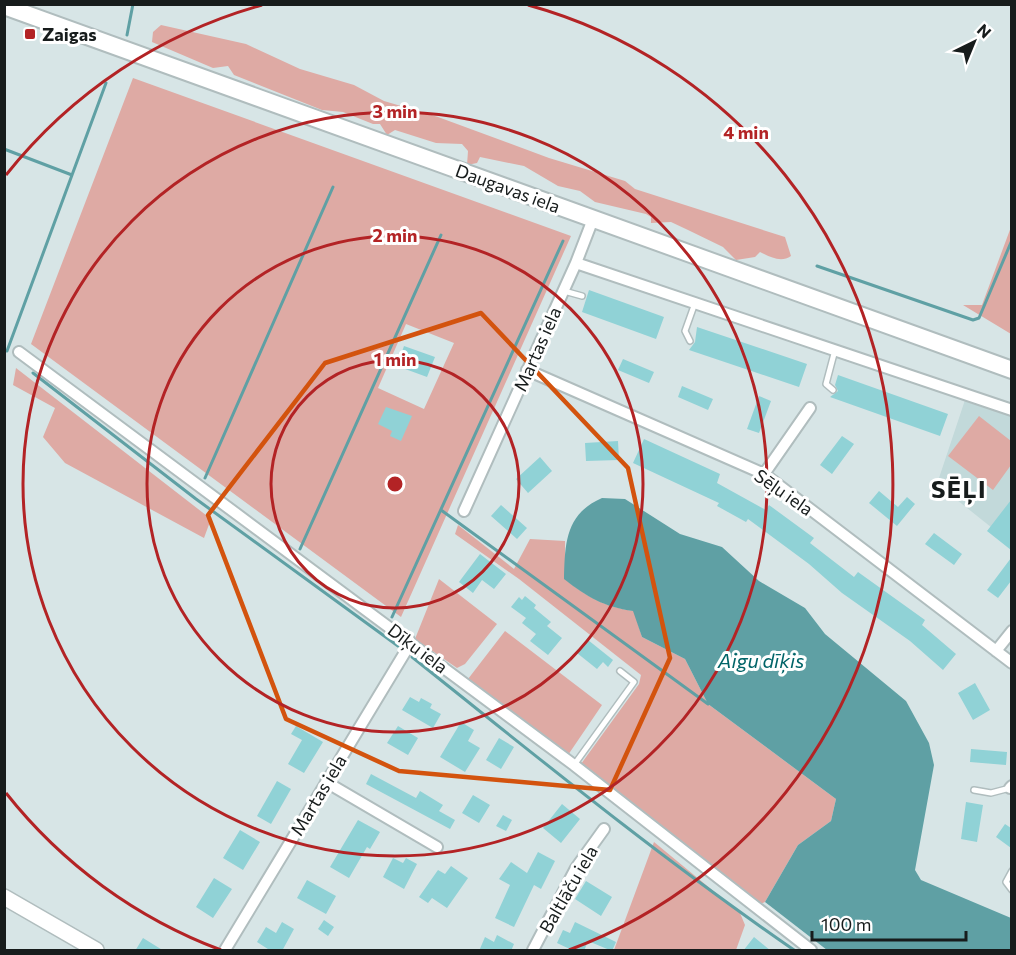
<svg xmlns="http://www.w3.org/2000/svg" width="1016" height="955" viewBox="0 0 1016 955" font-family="Commissioner,sans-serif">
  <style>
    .built { fill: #c2d9da }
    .green { fill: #deaaa4; fill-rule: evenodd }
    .water { fill: #5fa0a4 }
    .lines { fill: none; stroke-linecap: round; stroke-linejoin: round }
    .stream { stroke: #5fa0a4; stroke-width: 3 }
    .building { fill: #90d2d6 }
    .lane-casing { stroke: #b0bdbe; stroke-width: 8 }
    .street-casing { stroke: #b0bdbe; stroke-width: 14 }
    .secondary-casing { stroke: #b0bdbe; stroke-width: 18 }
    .primary-casing { stroke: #b0bdbe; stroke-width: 20 }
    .lane { stroke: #fff; stroke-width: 5 }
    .street { stroke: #fff; stroke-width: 10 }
    .secondary { stroke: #fff; stroke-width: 15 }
    .primary { stroke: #fff; stroke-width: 16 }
    .marked { fill: none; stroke: #d3530e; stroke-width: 4.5; stroke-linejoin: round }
    .ring { fill: none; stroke: #b32325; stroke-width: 3 }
    .poi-dot { fill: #b32325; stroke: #fff; stroke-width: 2 }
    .labels { text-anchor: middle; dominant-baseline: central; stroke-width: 6; stroke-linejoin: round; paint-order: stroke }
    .poi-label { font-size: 18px; font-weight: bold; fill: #171c1c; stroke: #fff; text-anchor: start }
    .street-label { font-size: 18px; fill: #171c1c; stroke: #fff }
    .water-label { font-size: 20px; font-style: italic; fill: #006468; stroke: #fff }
    .district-label { font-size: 24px; font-weight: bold; letter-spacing: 1.5px; fill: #171c1c; stroke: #fff }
    .centre { fill: #b32325; stroke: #fff; stroke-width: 3 }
    .ring-label { font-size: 18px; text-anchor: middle; font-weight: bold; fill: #b32325; stroke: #fff; stroke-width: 6; stroke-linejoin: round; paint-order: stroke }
  </style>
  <rect width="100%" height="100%" fill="#d7e5e6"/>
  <path class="built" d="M965,400L1011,415V543L937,484Z"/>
  <path class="green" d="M161,25L246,44L300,69L354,85L384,101L438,117L549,158L625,181L635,189L785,237L791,256C781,263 770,257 760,252L755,257L736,260L723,247L688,230L671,222L651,223V217L646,214L595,202L580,191L558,186L524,166L480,157L477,163L467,165L468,151L462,144L436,143L395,130L387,135L380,124H373L343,112L322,110L234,75L228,66L213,68L152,42L153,32Z
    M133,78L571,236L401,617L31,344ZM406,324L454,343L424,409L378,388Z
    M1011,227V334L963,305H982Z
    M16,368L211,519L204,538L65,463L43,437L55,408L13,385Z
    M979,416L1011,441V465L993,490L948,456Z
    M458,525L514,569L530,539L565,541V579C587,597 605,607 634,611L642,637L685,659L708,704L836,799L831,821L798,845L765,902L758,905L581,764L639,684L641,675L519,579L455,534Z
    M439,579L497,624L465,664L457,668L415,639Z
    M505,631L602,705L568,755L468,679Z
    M654,842L740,913L745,925L736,950H614Z"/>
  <path class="water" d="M602,498L625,499L680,534L722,547L759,581L805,608L825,634L906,701L929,743L934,765L915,870L921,880L1011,918V950H827L765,902L798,845L831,821L836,799L708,704L685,659L642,637L633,611C604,607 587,597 564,579C565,544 565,514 602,498Z"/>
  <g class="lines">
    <path class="stream" d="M127,35L133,4
      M4,149L72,175
      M817,266L973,320L979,318L1012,240
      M4,350L7,351L106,83
      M33,373L196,499L398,646
      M205,478L333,187
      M441,510L708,704
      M300,549L441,235
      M392,617L563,241
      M412,657C537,757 662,859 794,950"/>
  </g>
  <path class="building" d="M589,290L664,317L656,339L582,312Z
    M697,327L807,364L799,387L689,350L695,342Z
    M404,346L435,357L427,377L397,366Z
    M623,359L654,372L649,383L618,370Z
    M838,375L948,414L940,436L830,397L838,391L835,385Z
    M682,386L713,399L708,410L678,397Z
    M759,396L771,401L759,433L747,429Z
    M386,407L412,416L401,441L390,436L392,431L378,424Z
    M842,436L854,444L832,474L820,465Z
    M644,439L720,474L717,483L766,510L769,505L814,538L810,543L854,577L858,572L925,620L922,625L956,654L943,670L910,641L842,593L809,564L748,519L746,522L717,506L719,503L633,463Z
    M618,441L619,460L586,461L585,443Z
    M540,457L552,471L528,493L516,479Z
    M879,491L898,507L907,497L915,504L897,526L869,503Z
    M1011,500V550L987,531Z
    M501,505L527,528L517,539L491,516Z
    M934,533L962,554L954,565L925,544Z
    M480,554L506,574L494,589L482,580L473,593L459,582Z
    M1011,558V581L998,598L987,590Z
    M525,596L536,605L534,608L551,622L547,626L562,638L548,655L530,641L536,634L522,623L526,618L511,607L519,597L522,600Z
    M588,640L613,660L608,667L603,662L597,669L577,653Z
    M975,683L990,710L973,720L958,693Z
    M410,697L419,702L421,698L432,704L430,708L441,714L433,728L402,710Z
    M461,722L474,730L468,741L480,748L465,772L440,757Z
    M296,726L323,742L304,773L288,764L302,740L291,734Z
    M398,726L418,738L408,755L387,743Z
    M499,738L514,747L501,769L486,760Z
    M971,749L1007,752L1006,765L970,762Z
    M371,774L416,798L420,791L443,805L439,811L455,820L450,829L366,784Z
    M277,781L291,789L271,824L257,816Z
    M473,795L490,805L479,823L462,813Z
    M966,802L983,805L977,842L961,839Z
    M562,804L580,819L561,843L543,828Z
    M503,815L512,820L506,831L496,826Z
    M358,820L380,832L370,849L367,847L349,878L330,867Z
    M1005,824L1011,828V848L996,837Z
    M240,830L260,842L243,870L223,858Z
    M538,852L555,861L541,889L534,885L514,927L495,918L510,885L499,879L511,862L527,873Z
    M393,858L403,863L406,858L417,864L404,889L383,877Z
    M451,866L468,878L447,908L432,898L428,903L419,897L438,870L445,874Z
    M214,878L232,889L213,918L196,907Z
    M307,880L336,896L326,914L297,898Z
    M586,881L612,897L601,916L575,899Z
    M324,920L334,927L328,936L318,929Z
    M282,922L294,929L282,951H271L257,942L266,927L276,933Z
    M575,922L616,942L612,951L588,941L584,951H574L557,943L563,930L570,933Z
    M497,935L514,944L511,951H479L485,937L494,942Z
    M754,937L771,951H743Z
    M143,938L164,951H135Z"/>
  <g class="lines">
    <defs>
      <path id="lane" d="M564,291L582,296
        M690,341L685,331L695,303
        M833,390L826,384L835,350
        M574,765L634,682L620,671
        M974,790L991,793L1010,788
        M1012,871L1006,882L1012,890"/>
      <path id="street" d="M576,263L1012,410
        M19,352L574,765L811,950
        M527,370L764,474L1012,663
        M764,474L810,408
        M464,511L576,263L593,219
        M996,651L1012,631
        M326,782L437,847
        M1010,788L1012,786
        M225,950L407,649L409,640
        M533,950L576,868L604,829"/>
      <path id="secondary" d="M4,897L96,950"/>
      <path id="primary" d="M4,6L1012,370"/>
    </defs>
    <use href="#lane" class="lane-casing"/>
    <use href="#street" class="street-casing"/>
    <use href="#secondary" class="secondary-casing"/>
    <use href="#primary" class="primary-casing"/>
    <use href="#lane" class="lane"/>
    <use href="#street" class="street"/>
    <use href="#secondary" class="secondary"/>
    <use href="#primary" class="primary"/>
  </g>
  <path class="marked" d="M481,313L628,468L670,658L610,790L399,771L286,719L208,515L325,363Z"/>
  <g class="ring">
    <circle cx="395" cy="484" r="124"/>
    <circle cx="395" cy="484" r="248"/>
    <circle cx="395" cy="484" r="372"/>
    <path d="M221 950A497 497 0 0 1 6 793M6 175A497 497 0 0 1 262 5M528 5A497 497 0 0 1 569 950"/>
  </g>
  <rect class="poi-dot" x="24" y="28" width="12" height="12" rx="3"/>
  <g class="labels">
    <g class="poi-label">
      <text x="42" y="34">Zaigas</text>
    </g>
    <g class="street-label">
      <text transform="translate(508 188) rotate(20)">Daugavas iela</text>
      <text transform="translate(537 349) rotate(-66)">Martas iela</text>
      <text transform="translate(784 492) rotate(35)">Sēļu iela</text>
      <text transform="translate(418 648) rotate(37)">Dīķu iela</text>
      <text transform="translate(318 795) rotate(-59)">Martas iela</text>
      <text transform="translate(568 889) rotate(-60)">Baltlāču iela</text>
    </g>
    <g class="water-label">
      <text x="761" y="660">Aigu dīķis</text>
    </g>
    <g class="district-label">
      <text x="959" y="488">SĒĻI</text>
    </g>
  </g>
  <circle cx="395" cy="484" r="9" class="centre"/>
  <g class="ring-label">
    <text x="395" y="118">3 min</text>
    <text x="746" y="139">4 min</text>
    <text x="395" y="242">2 min</text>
    <text x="395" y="366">1 min</text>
  </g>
  <rect width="1016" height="955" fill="none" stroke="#171c1c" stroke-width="12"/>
  <g transform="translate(974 42) rotate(43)" stroke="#ffffff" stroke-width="4.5" paint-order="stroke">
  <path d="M0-4.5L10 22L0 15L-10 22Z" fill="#171c1c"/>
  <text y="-9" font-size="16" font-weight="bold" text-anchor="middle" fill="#171c1c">N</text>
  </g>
  <path d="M812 931v9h154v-9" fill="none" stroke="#171c1c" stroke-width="3"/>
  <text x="821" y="931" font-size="18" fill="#171c1c" stroke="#ffffff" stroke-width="4.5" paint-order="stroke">100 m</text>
</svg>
